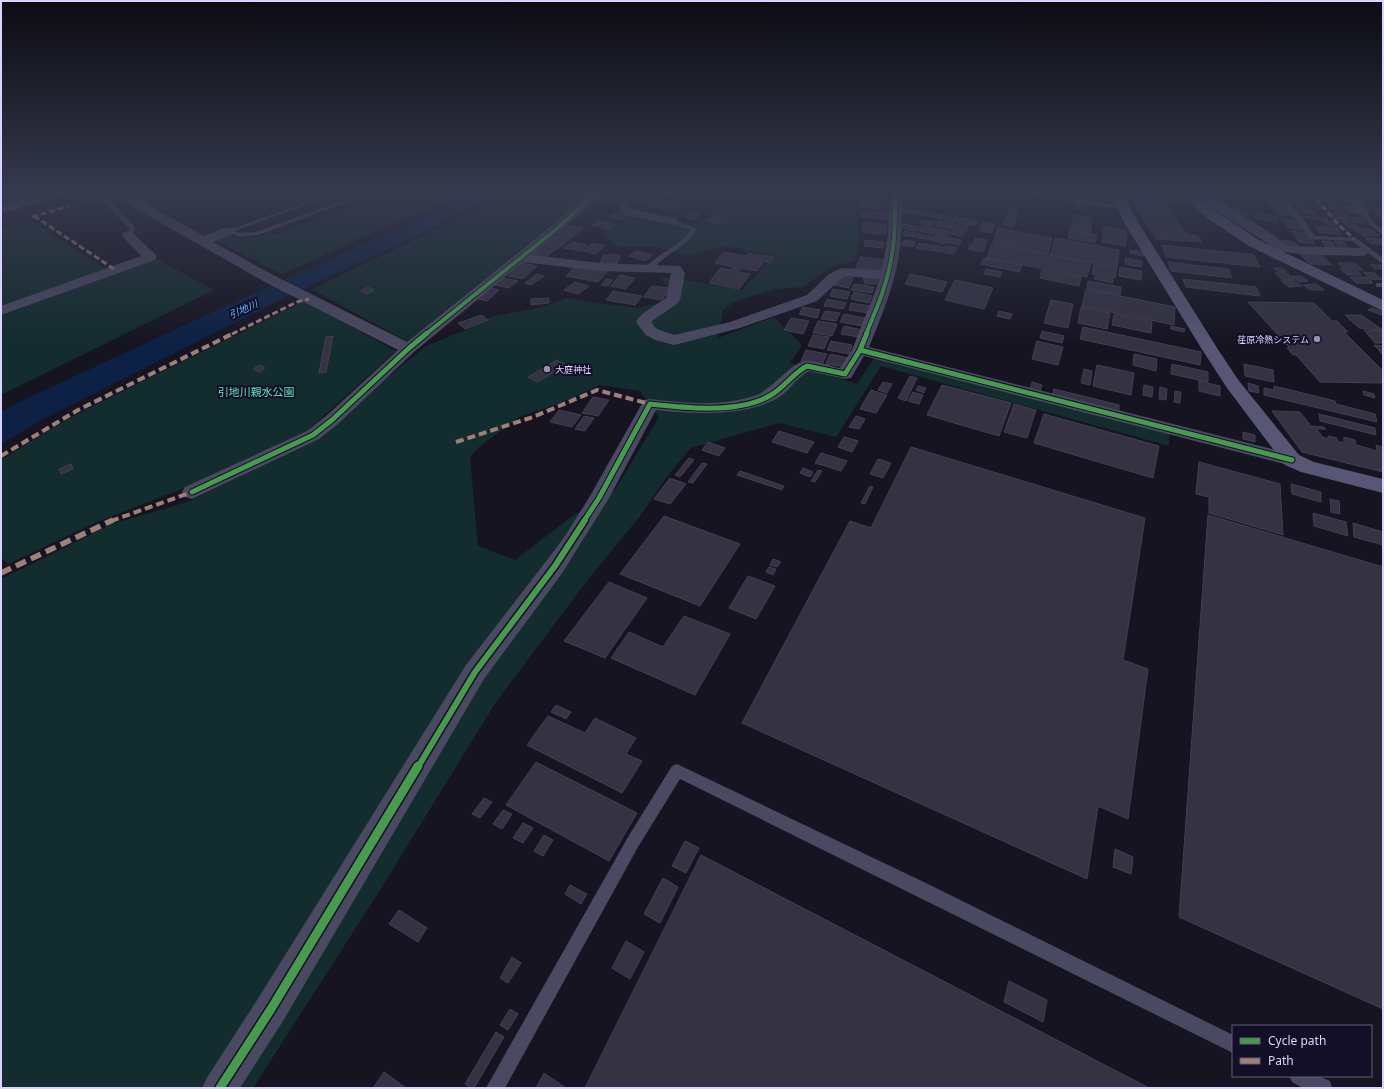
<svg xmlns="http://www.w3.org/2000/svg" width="1384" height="1089" viewBox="0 0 1384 1089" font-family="'Noto Sans','Noto Sans JP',sans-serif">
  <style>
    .green { fill: #132c2d; fill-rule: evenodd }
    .water { fill: #0d2144 }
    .building { fill: #343243; stroke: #433f54 }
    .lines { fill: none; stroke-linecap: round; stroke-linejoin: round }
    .lane { fill: #4a4962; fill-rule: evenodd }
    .street { fill: #4a4962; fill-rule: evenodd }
    .secondary { fill: #575674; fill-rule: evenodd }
    .primary { fill: #5e5373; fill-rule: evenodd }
    .quiet-far2 { stroke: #9e8076; stroke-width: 3; stroke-dasharray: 6 3; stroke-linecap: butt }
    .quiet-far1 { stroke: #9e8076; stroke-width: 4; stroke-dasharray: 8 4; stroke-linecap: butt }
    .quiet { stroke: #9e8076; stroke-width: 5.5; stroke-dasharray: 11 5.5; stroke-linecap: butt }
    .cycleway-far3-casing { stroke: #130f26; stroke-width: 5.5 }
    .cycleway-far2-casing { stroke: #130f26; stroke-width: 7 }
    .cycleway-far1-casing { stroke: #130f26; stroke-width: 9 }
    .cycleway-casing { stroke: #130f26; stroke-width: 12 }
    .cycleway-far3 { stroke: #469c4c; stroke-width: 4 }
    .cycleway-far2 { stroke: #469c4c; stroke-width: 5 }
    .cycleway-far1 { stroke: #469c4c; stroke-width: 6 }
    .cycleway { stroke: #469c4c; stroke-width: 9 }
    .poi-dot { fill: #9591b1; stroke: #130f26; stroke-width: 1.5 }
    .labels { text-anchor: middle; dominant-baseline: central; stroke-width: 4; stroke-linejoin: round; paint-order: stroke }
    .far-poi-label { font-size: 9px; fill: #d9d4ff; stroke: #130f26; text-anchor: end }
    .far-water-label { font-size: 10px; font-style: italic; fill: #62b6ff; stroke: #130f26 }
    .park-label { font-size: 11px; fill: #5fe0c0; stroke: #130f26 }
  </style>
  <rect width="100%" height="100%" fill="#161421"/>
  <path class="green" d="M390,192H454C438,209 411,216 390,225C353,241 318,259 281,274L215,240L227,236L246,239L272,233L276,235Z
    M532,192H592L548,229L407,342L312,289L475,211Z
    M726,192H848L857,219L860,239L855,261L833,266L803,287L776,289L735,301L723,310L718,338L774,317L802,345L790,363L857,384L874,358L1169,434V446L881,366L836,437L779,423L691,448L668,475L641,515L590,577L496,702L377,895L253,1088H1V579L112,524L190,501L318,438L350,408L426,346L468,329L493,316L543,307L566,298L596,303L637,308L675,299L660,276L742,290L774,256L725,246L689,256L657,247H618L603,235L629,218L668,226L701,223L718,206L720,198ZM600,385L640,391L659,417L615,490L571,517L515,560L478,546L470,457L478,448L520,416L558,404Z
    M25,221L33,222L104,268L102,272L1,308V229Z
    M157,259L214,290L1,395V315Z
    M305,301L396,351L307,431L187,487L97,522L8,564L1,558V460L57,425L87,409Z"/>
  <path class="water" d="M473,192H500L440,225L286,297L38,422L1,444V412L19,402L269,286L437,212Z"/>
  <path class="building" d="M690,192H700L706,193L702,197L687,194Z
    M1087,192H1108L1107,200L1086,196Z
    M1205,192L1223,193V196L1204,193Z
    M1315,192H1328L1331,196L1316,195Z
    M1368,192H1383V196L1371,195Z
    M91,193L105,200L91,205L77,197Z
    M1018,193L1027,195L1025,198L1017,197Z
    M1331,193L1346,195L1348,198L1332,196Z
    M1286,197L1298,198L1302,201L1289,200Z
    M1321,197L1334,198L1336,203L1323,201Z
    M1336,198L1352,200L1353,203L1338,201Z
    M656,199L681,205L673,211L648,205Z
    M1131,199L1163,201L1187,235L1198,236L1202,242L1156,239Z
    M644,200L649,202L639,206L634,203Z
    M1264,200L1280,201L1294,216L1278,215Z
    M859,202L880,204V209L858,207Z
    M1076,203L1087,205L1086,209L1075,207Z
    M1294,203H1307L1311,207L1298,206Z
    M1311,203L1320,204L1323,209L1315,208Z
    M1327,204L1340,206L1343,211L1330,209Z
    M1343,206L1355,208L1358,213L1346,211Z
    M902,207L913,209L911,213L899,211Z
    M1010,208L1019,210L1015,221L1006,220Z
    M1233,209L1247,211L1248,216L1234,214Z
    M1301,209L1313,210L1316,215L1304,213Z
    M916,210L928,212L926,216L913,213Z
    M1373,210L1383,211V216H1378Z
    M692,211L702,213L695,220L685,218Z
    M861,211L890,214L889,220L860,217Z
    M618,212L627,217L619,220L609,216Z
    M1333,212L1347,214L1350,220L1336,218Z
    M931,213L944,215L942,219L929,216Z
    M1256,213L1276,216V222L1255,218Z
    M1074,215L1092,218L1090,233L1070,230Z
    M714,216L729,219L724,224L708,221Z
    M946,216L958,218L956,222L944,220Z
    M1304,216L1327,218L1328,221L1305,218Z
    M1351,217L1363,218L1366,223L1354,222Z
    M960,218L978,221L976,225L958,222Z
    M1283,219L1300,221L1306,230L1288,228Z
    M599,220L615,225L608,230L592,225Z
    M921,220L935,222L933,226L919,223Z
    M1005,220L1015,222L1014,227L1003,225Z
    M939,221L955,224L952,229L936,226Z
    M1341,221H1350L1359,227L1350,228Z
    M864,222L887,225L885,235L862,232Z
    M982,222L995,224L993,228L980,226Z
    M1323,222H1333L1339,226H1329Z
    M958,223L969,225L966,231L955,229Z
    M904,224L919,227L917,231L901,228Z
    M568,225L583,228L572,237L557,233Z
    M922,226L937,229L934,234L919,231Z
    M1316,226L1338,229L1341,235L1319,232Z
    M981,227L993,229L991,233L979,231Z
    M1104,227L1127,231L1125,246L1102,242Z
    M998,228L1052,238L1048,254L993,243Z
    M939,229L950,231L946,238L935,236Z
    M1353,229H1370L1380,236H1363Z
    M953,230L964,232L962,236L951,234Z
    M1070,230L1097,235L1095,243L1068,238Z
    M905,231L918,234L915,237L902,235Z
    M1292,231L1308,233L1315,244L1299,242Z
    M919,234L933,237L931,240L917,238Z
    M557,235L571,238L560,247L545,244Z
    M934,237L946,239L944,244L932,241Z
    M948,237L961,240L959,245L945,242Z
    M975,238L987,240L985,245L973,243Z
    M1055,238L1119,250L1117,267L1051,255Z
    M1365,238L1381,239L1383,244H1372Z
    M865,240L884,242L883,248L864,246Z
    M904,240L916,242L913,247L901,245Z
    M1280,241H1292L1299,246H1287Z
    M1322,241L1332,242L1336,249L1326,248Z
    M1334,241L1344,242L1350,250L1340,249Z
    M572,242L587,245L580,251L564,248Z
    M593,243L605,246L596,254L583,251Z
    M919,243L930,245L927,250L916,248Z
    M970,244L985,247L983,252L968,249Z
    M992,244L1091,263L1087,277L987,258Z
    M546,245L558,248L543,259L531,256Z
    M932,245L943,247L940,252L929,250Z
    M1162,245L1254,255L1260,267L1166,257Z
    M945,246L957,248L954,254L942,252Z
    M1130,250L1144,252L1143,256L1130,253Z
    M636,251L653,255L645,261L629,256Z
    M724,252L746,256L748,253L774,257L770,263L764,261L757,271L741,268L738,272L750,274L739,289L709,283L720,268L731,270L734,267L715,263Z
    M1300,254L1321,255L1332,265L1310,264Z
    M604,255H620L617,264L600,263Z
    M860,257L886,260L884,272L856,268Z
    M984,258L1022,265L1019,272L981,264Z
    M1126,258L1142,261L1141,267L1125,264Z
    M1168,262L1228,269L1232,278L1171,271Z
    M522,263L537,266L523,279L508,276Z
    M1338,263H1355L1363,270H1356L1362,275H1347L1340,268H1344Z
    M1094,264L1117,268L1115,278L1092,274Z
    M1370,265H1383V269H1375Z
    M575,267L607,272L598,282L566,276Z
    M1120,267L1142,271L1141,280L1119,276Z
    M1273,268H1281L1287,272H1279Z
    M986,269L1002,272L1000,277L984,274Z
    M1042,270L1081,277L1079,286L1040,278Z
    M1363,272L1375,273L1383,280L1371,279Z
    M1275,273H1287L1295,280H1283Z
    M537,274L544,276L531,285L525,283Z
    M910,274L947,282L942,292L905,284Z
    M620,275L635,278L626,289L611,286Z
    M839,275L853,278L849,288L834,285Z
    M1095,276L1113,279V283L1094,279Z
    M1292,276H1301L1308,281L1299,282Z
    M1350,277H1367L1373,283H1356Z
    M504,278L518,281L509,288L495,285Z
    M863,278H877L880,284H865Z
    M606,279L613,280L608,286L601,285Z
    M1183,279L1256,287L1260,296L1186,287Z
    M955,280L993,288L984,309L945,300Z
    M1088,281L1121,287L1120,295L1087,288Z
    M1281,281H1294L1302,286L1289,287Z
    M575,282L589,286L578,294L564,290Z
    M854,284L874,287L872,293L851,290Z
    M1316,284L1324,290H1310L1303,285Z
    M652,286L670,288L662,300L643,297Z
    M368,287L374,290L367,294L361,291Z
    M491,288L499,290L487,301L478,299Z
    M833,289L850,292L847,299L830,296Z
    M1086,289L1175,307L1174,325L1082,306Z
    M613,291L642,296L635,305L606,300Z
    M854,292L872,296L869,303L851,299Z
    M549,298V303L531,305V299Z
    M827,299L846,303L843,309L824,306Z
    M1051,300L1073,304L1068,328L1044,323Z
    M1248,302L1314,303L1332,321H1337L1348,332L1343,331L1383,371V383L1320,382L1296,355H1293L1287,348L1289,347Z
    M851,303L870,306L868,313L849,310Z
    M803,307L820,310L817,318L799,314Z
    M1081,307L1110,313L1107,329L1078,323Z
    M1372,308L1383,312V314L1381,315L1368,310Z
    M825,311L840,313L836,321L821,319Z
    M999,311L1012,314L1010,319L997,316Z
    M844,314L865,318L862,326L840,322Z
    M1114,314L1152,322L1151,333L1112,325Z
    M482,315L488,320L465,329L458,323Z
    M1345,315H1361L1383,330L1359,328Z
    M791,318L809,321L803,334L784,330Z
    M818,321L837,324L832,336L813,333Z
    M844,326L862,330L859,337L841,334Z
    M1171,326L1185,329L1184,332L1171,329Z
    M1083,327L1201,352L1200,365L1080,339Z
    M1364,330L1383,331V343H1375Z
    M1042,331L1064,336L1062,343L1040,338Z
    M813,335L829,337L824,349L808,346Z
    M333,336L326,372L319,373L326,337Z
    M831,341L852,345L849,354L827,350Z
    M1037,341L1063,347L1058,365L1032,359Z
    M1374,345L1383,346V354H1382Z
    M806,350L827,354L822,365L801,361Z
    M830,354L849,358L846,367L826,364Z
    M1134,354L1157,359L1156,371L1133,365Z
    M557,360L567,365L537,382L528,377Z
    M1172,364L1208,372V382L1171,374Z
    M1244,364L1273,370L1274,382L1245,376Z
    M260,365L265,368L259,372L253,369Z
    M1097,365L1134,373L1131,395L1093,386Z
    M1084,369L1092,371L1090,385L1081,383Z
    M910,376L917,378L906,401L898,398Z
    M1199,381L1220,386V396L1199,391Z
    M883,382L892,384L887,393L878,390Z
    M1032,382L1042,385L1040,391L1030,389Z
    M1248,383L1258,386L1259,393L1249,391Z
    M942,385L1011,403L999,436L927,415Z
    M1144,385L1153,387L1152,397L1143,395Z
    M918,386L926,388L924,393L916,390Z
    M1274,386L1335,401L1336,404L1375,414L1377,422L1264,395V388L1274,390Z
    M1160,387L1167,389L1166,400L1159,399Z
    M1054,389L1119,405V411L1052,395Z
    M871,390L887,395L876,413L860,409Z
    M1175,391L1181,392L1180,403L1174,402Z
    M1363,391L1374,394L1375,398L1364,395Z
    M913,392L923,395L919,404L908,401Z
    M593,397L609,400L598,416L582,413Z
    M1014,404L1036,410L1027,438L1004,432Z
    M559,410L581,415L572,427L550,422Z
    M1272,411L1300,412L1311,426L1324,427L1326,429H1316L1323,437L1328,439V436L1337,438V441L1344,443V437L1355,440L1356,445L1377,451L1376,445L1383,447V472L1302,452Z
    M1044,414L1159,446L1153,478L1034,443Z
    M1319,414L1375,428L1376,435L1320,421Z
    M584,416L594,418L585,431L575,429Z
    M856,416L865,419L859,429L849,427Z
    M779,431L814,442L807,453L772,442Z
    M1243,432L1255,435V442L1243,439Z
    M844,437L858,441L852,452L838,447Z
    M708,442L725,448L719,456L702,450Z
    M911,447L1145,518L1123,660L1148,669L1128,819L1098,806L1087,879L742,723L850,521L871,528Z
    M821,453L847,461L841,471L815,463Z
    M689,458L694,460L680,477L675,475Z
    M878,459L891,463L883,478L870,474Z
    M1199,462L1280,484L1283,535L1209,513V497L1196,494Z
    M702,463L707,464L693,483L688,482Z
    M71,464L73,469L61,474L59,469Z
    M803,468L813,472L810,477L800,473Z
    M818,470L822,471L815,482L811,481Z
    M740,471L784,486L782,490L737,475Z
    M670,478L686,484L670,504L654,499Z
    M1291,484L1321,492V502L1292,494Z
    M870,486L873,487L865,504L861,503Z
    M1330,499L1339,501L1340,514L1331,512Z
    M1313,513L1346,522L1348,536L1314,526Z
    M1208,515L1383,567V1009L1179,917Z
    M664,516L740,544L700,606L620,574Z
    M1353,523L1383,532V545L1354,537Z
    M773,559L781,562L777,567L770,565Z
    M769,567L776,569L773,575L766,572Z
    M748,576L775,586L756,619L729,608Z
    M609,582L647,598L605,658L564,641Z
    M684,616L730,634L695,695L611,658L629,632L663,647Z
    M556,705L571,712L566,719L551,712Z
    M548,716L585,733L595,718L636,738L626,754L642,761L622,793L527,745Z
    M536,762L637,813L609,861L506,805Z
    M484,798L492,802L480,818L472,814Z
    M503,810L512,814L502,829L493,824Z
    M523,823L533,828L523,843L513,838Z
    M544,835L553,840L543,856L534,851Z
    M685,841L699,848L686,873L672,866Z
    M1115,849L1133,857L1131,874L1113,867Z
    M701,855L1149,1088H585Z
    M663,878L678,887L660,923L644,914Z
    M570,885L587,894L581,904L565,894Z
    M399,910L427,928L418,942L389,924Z
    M626,941L644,952L630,979L612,968Z
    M512,957L521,963L508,983L500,978Z
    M1009,981L1047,1000L1043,1022L1004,1002Z
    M510,1009L518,1014L508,1030L500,1025Z
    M496,1032L504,1037L474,1088H470L465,1084Z
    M384,1072L406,1088H373Z
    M544,1073L566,1088H536Z"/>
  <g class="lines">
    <path class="lane" d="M120,192L122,193V195L108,199L134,226L135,230L130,237L128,238L125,236L129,230L128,227L101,198Z
      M333,192H341L235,231L240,233L256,232L365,192H373L259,235L239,237L226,231Z
      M669,192H677L668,196L637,200L623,205L620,203L636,197Z
      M1022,192H1034L1123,206L1126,208L1123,210L1025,194Z
      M1267,192C1286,190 1305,222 1315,236L1356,238L1383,258V264L1352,241L1311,239L1287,208Z
      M1361,211H1365L1375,224L1383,230V235L1371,226L1360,212Z
      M670,220H674L697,229C687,248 664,253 652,271H646L645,269C657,252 680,248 690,230L670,222Z
      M1376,283H1383V287H1376Z
      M677,764L930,885L1233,1035V1053L680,779L638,847L505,1088H486L628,837L672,766Z
      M1289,1076H1318L1330,1081L1332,1088H1303L1292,1082Z"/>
    <path class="street" d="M110,192H124L204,236L224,228H234L235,231L234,234L213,242L275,276L407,342L549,228L591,192H604L602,194L627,200L632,208L636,210L676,218L678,221L676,224L672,225L628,216L623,213L618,205L596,200L532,255L600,263L680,266L685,273L680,300L678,303L652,321L653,325L657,329L674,335L730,322L807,295L829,274L842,268L882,270L888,235L890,192H902C902,213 902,235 899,256C893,288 881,318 869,347L1292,454L1299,456L1301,460L1299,464L1292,466L864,356L851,378L845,379L809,371C796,378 789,392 776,399C744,417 691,414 656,410L609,498L579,546L563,572L484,679L283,1021L240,1088H202L208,1076L259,997L466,665L547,560L565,536L590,496L644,400L650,399C684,403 721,407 754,396C773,390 791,361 807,361C818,361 830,366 840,368L852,350L880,279L844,276L817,301L740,328L674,345L655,340L646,335L638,325L636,321L642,314L666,298L671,273L600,271L523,262L414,352L338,424L319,439L192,499L185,497L182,492L185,487L307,431L326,416L398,350L265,282L112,195Z
      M1118,192H1152L1194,196L1198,197L1200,200L1198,203L1194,204L1124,196L1120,195Z
      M1193,192H1206L1275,236L1284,244L1290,246L1361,248L1366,249L1368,252L1366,255L1361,256C1334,255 1306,256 1280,251C1273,250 1268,253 1261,252L1259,249L1261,246L1269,244L1209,206Z
      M1342,192H1354L1369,212L1367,215H1359Z
      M128,232L133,233L155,254L157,257L155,260L1,315V306L141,256L122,236L123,233Z"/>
    <path class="secondary" d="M1110,192H1122L1136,219L1219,351L1239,381L1299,455L1314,462L1383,479V493L1301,472L1285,465L1227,388L1203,351L1122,219Z
      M1178,192H1191L1217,212L1259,240L1383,300V311L1249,246L1207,218Z"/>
    <path class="primary" d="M49,192H68L66,195L1,213V205Z"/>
    <path class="quiet-far2" d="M1310,192L1341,227L1354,239
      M34,216L114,269
      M32,217L69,206
      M232,334L297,302L309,299"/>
    <path class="quiet-far1" d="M456,442L533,417L597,390L650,404
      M1,456L78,410L234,333
      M111,521L192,492"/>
    <path class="quiet" d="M1,573L113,520"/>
    <defs>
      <path id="cycleway-far3" d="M426,334L554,231L598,192
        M866,334C877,308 888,282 892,254C896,234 894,213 896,192"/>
      <path id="cycleway-far2" d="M867,333L860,350L1292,460
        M192,492L313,435L332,420L408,349L427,333
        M584,521L599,498L650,404C685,408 740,414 771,395C785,387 793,373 807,366L845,374L860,350"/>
      <path id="cycleway-far1" d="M418,767L475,672L555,566L585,520"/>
      <path id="cycleway" d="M220,1088L271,1009L418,766"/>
    </defs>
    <use href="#cycleway-far3" class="cycleway-far3-casing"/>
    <use href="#cycleway-far2" class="cycleway-far2-casing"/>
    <use href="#cycleway-far1" class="cycleway-far1-casing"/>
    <use href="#cycleway" class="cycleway-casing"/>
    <use href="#cycleway-far3" class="cycleway-far3"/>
    <use href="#cycleway-far2" class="cycleway-far2"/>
    <use href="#cycleway-far1" class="cycleway-far1"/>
    <use href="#cycleway" class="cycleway"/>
  </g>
  <linearGradient id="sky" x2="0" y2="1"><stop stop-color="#0c0b12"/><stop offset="0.56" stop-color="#363a4e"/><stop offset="1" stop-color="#363a4e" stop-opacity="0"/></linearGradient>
  <rect width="1384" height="344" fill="url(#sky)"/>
  <g class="poi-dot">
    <circle cx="1317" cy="339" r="4"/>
    <circle cx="547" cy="369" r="4"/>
  </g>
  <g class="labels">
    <g class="far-poi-label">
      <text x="1309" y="339">荏原冷熱システム</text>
      <text x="555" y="369" text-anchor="start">大庭神社</text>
    </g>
    <g class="far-water-label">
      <text transform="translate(243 309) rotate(-24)">引地川</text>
    </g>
    <g class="park-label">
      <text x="256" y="391">引地川親水公園</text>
    </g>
  </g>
  <rect width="1384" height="1089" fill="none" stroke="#d9d4ff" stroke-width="4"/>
  <rect x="1232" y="1025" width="140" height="52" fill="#130f26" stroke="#625e7d"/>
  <rect x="1240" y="1038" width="20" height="6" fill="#469c4c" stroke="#625e7d"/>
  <text x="1268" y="1045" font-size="12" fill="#d9d4ff">Cycle path</text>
  <rect x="1240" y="1058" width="20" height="6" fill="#9e8076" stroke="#625e7d"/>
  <text x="1268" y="1065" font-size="12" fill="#d9d4ff">Path</text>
</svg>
